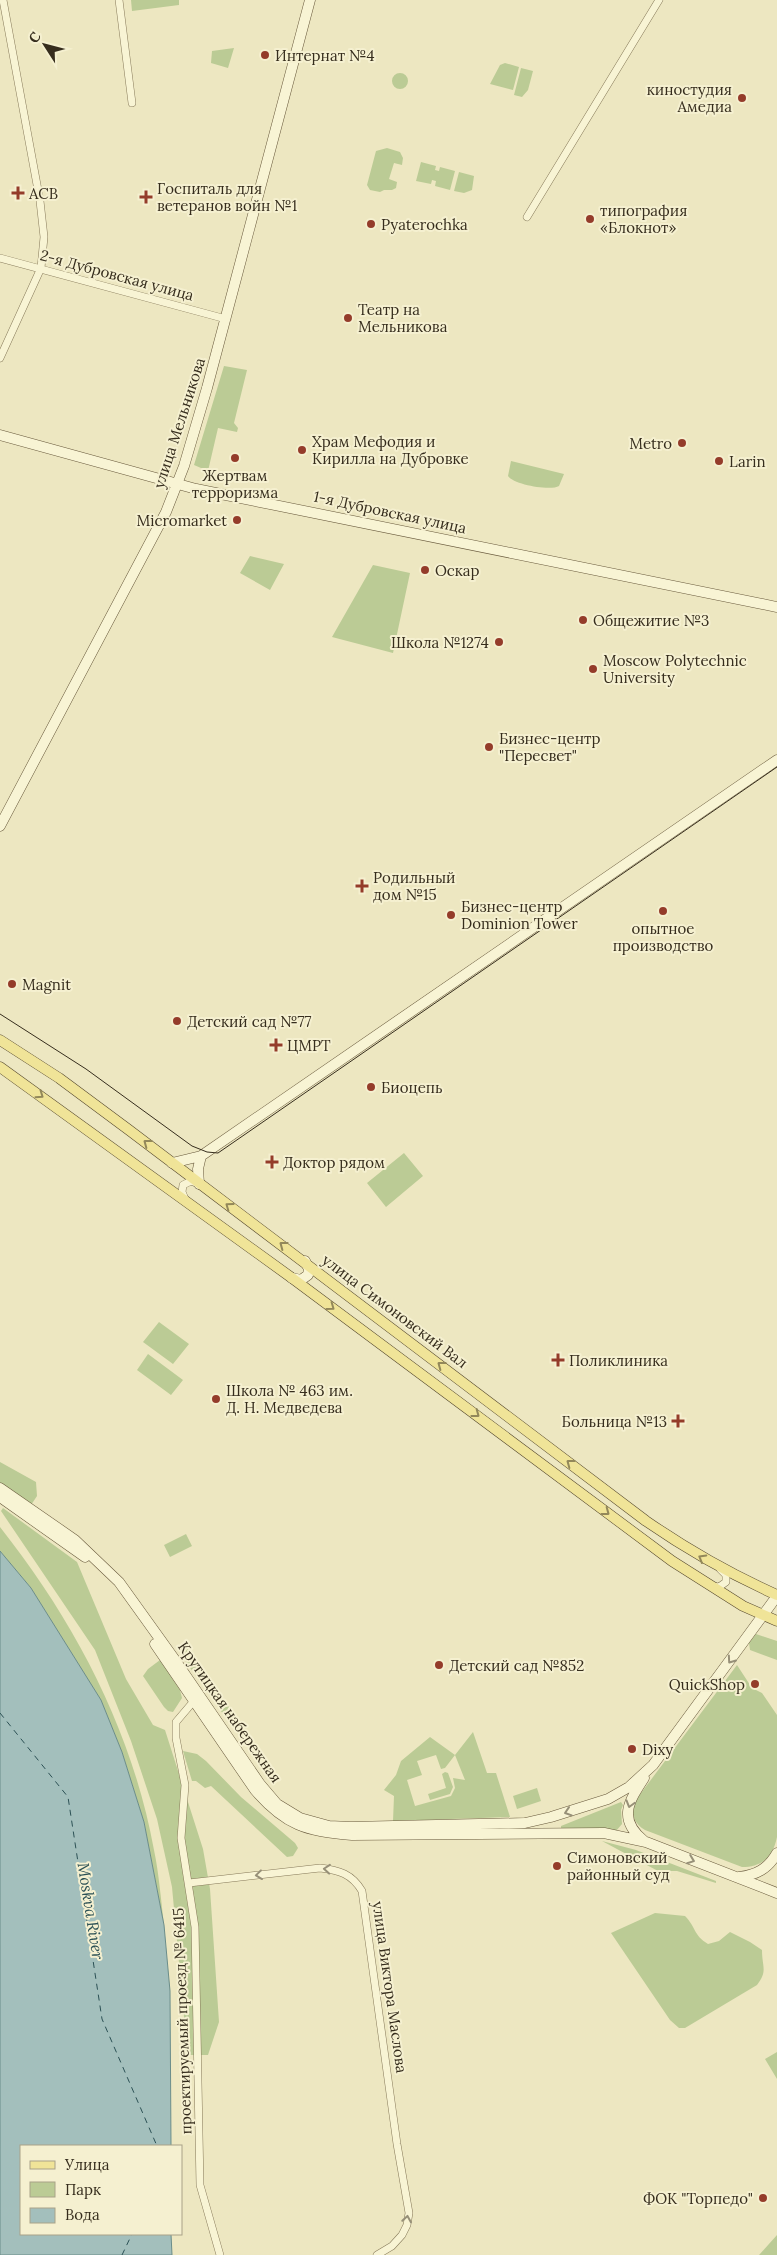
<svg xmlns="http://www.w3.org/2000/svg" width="777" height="2255" viewBox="0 0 777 2255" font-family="Lora,serif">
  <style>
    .green { fill: #bbcb95; fill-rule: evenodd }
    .water { fill: #a3bfbc; stroke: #6b8d8a }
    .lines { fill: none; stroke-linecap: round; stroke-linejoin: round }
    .ferry { stroke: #2c5155; stroke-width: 1; stroke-dasharray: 6 5; stroke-linecap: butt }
    .street-casing { stroke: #867959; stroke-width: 8 }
    .secondary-casing { stroke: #68593c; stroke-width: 11 }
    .primary-casing { stroke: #53462d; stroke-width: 11 }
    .street { stroke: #f8f4d4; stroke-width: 7 }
    .secondary { stroke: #f8f4d4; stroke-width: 10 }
    .primary { stroke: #f0e498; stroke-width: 10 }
    .tram { stroke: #362d1d; stroke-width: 1 }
    .oneway { stroke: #93885a }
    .oneway2 { stroke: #979078 }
    .poi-dot { fill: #943c2a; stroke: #f5f0d0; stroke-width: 2 }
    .labels { text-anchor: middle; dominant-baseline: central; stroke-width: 4; stroke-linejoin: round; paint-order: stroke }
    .poi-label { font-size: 15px; fill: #362d1d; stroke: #f5f0d0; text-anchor: start }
    .street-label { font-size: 15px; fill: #362d1d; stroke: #f5f0d0 }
    .water-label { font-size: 16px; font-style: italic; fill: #2c5155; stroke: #f5f0d0 }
  </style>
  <rect width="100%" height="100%" fill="#ede7c1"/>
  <path class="green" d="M131,0H179V5L132,11Z
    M234,48L228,68L211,63L212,51Z
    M505,63L519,67L513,90L490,84L500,65Z
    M521,68L533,71L528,90L522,97L514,95Z
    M392 81a8 8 0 1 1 16 0a8 8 0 1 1-16 0Z
    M387,148L400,152L403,158L402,165L394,163L389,179L397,182L396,188L392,190H384L380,192L370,190L367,185L376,151Z
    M421,162L436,166L435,170L439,171L440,167L455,171L450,190L435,186L436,181L432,180L431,184L416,181Z
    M459,172L474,176L472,190L464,193L454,191Z
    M224,366L247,370L234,423L238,428L237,432L218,428L208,471L194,465Z
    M511,461L564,474L559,486C551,491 514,485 508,476Z
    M250,556L284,564L270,590L240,573Z
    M373,565L410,573L393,653L332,637Z
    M404,1153L423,1176L386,1207L367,1183Z
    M159,1322L189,1344L173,1364L143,1342Z
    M148,1354L183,1380L171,1395L137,1370Z
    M0,1462L36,1482L37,1496L31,1505L0,1484Z
    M3,1508L77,1562L126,1679L153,1725L165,1730L203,1849L210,1889L219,2022L208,2055H184V2017L172,1887L157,1819L131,1741L95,1650L1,1511Z
    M0,1527C75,1622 132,1730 154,1850C159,1874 161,1900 164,1925L144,1822L122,1752L101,1700L31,1588L0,1551Z
    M186,1534L192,1546L170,1557L164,1545Z
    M756,1634L777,1641V1660L750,1650L749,1643Z
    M188,1649L238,1720L231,1725L181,1655Z
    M160,1660L180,1690L182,1698L173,1712L168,1711L164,1707L143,1676L148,1669Z
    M737,1665L752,1688L762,1693L777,1715V1837C773,1857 762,1867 742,1867L645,1830C635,1824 632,1817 632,1805Z
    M473,1732L487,1773H496L510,1817L393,1821L394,1796L384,1790L396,1775L401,1761L430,1737L455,1755ZM436,1755L441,1769L445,1768L455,1755L465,1780L453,1778L455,1788L451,1796L415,1806L407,1780L422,1775L417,1761Z
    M183,1751L197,1754L206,1761L241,1797L295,1843L298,1848L293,1856L287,1857L211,1786L205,1788L196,1781H192Z
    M445,1772L448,1773L453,1787L450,1794L430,1800L428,1794L446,1788L442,1774Z
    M537,1788L541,1801L517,1809L513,1796Z
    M621,1802L623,1805L621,1810L622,1824L616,1831L561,1830V1826Z
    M602,1841L636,1850L716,1881V1883L677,1871H658Z
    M655,1913L685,1916C696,1927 693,1935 708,1944L719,1941L730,1932L750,1942L762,1950C762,1967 768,1971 757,1985L685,2028H679L670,2020L611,1933Z
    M777,2052V2079L765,2059Z
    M777,2235V2255H759Z"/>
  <path class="water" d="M0,1551L31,1588L101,1700L122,1752L144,1822L164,1925L170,1991L171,2146H21V2234H171L172,2255H0Z"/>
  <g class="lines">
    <path class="ferry" d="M0,1713L68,1797L102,2019L157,2146
      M122,2255L132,2234"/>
    <defs>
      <path id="street" d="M119,0L132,103
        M527,217L659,0
        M0,258L226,319
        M0,358L41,268L44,237L40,201L3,0
        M185,1199L182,1192L183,1185L191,1181L196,1183
        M712,1586L719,1587L726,1582V1575L720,1569
        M193,1702L176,1722V1738L185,1785L181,1838L195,1927L200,2185L220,2255
        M189,1883L320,1868C339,1870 352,1874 362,1891L397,2144L409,2213L407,2225L402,2235L392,2246L377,2255"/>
      <path id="secondary" d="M0,435L196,489L777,607
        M0,826L166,512L184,466L207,388L310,0
        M172,1163L201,1156L777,760
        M199,1184L198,1169L201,1156
        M292,1278L301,1280L308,1275L309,1269L305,1261
        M0,1488L75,1540L119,1582L175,1660L260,1784L277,1804L300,1818L329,1826L351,1827L525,1823L551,1817L608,1799L629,1787L653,1765L777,1596
        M0,1497L85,1557
        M155,1644L255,1790C285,1825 307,1832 352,1835L604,1833L646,1842L777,1893
        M644,1841C617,1819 629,1801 644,1778
        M739,1877C756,1875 768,1869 777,1853"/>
      <path id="primary" d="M0,1040L59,1078L129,1130L646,1521C688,1550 730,1574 777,1595
        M0,1067L292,1278L672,1561L743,1606L777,1621"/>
    </defs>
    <use href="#street" class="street-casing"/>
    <use href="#secondary" class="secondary-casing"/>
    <use href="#primary" class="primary-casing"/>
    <use href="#street" class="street"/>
    <use href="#secondary" class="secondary"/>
    <use href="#primary" class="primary"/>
    <path class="tram" d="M0,1014L86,1069L192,1146L207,1152L218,1153L777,767"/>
  </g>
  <defs><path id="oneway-chevron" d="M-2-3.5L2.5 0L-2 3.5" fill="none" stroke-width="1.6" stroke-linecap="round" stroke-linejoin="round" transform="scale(1.25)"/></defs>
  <g class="oneway">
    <use href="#oneway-chevron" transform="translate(40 1095) rotate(35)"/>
    <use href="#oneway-chevron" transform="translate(147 1143) rotate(-143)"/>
    <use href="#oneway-chevron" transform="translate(229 1206) rotate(-144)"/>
    <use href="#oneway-chevron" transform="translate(283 1245) rotate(-143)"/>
    <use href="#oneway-chevron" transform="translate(331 1307) rotate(36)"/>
    <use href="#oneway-chevron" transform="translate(441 1365) rotate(-143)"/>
    <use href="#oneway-chevron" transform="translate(476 1414) rotate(37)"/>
    <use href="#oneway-chevron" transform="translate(570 1463) rotate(-143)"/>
    <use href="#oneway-chevron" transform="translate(606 1512) rotate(37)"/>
    <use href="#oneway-chevron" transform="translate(702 1558) rotate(-150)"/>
  </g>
  <g class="oneway2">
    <use href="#oneway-chevron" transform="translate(731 1660) rotate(125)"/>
    <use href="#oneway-chevron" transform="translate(630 1804) rotate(106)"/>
    <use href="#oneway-chevron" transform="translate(568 1812) rotate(162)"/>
    <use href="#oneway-chevron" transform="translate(691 1860) rotate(21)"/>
    <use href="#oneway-chevron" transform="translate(327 1869) rotate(-175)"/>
    <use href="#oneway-chevron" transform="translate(259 1875) rotate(173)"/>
    <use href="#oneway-chevron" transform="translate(407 2219) rotate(-81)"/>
  </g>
  <g class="poi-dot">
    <circle cx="265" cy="55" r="5"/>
    <circle cx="742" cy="98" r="5"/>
    <path d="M15.5 185.5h5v5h5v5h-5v5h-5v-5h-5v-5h5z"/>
    <path d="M143.5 189.5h5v5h5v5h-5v5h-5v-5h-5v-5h5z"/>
    <circle cx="590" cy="219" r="5"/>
    <circle cx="371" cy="224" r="5"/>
    <circle cx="348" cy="318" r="5"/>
    <circle cx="682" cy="443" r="5"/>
    <circle cx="302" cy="450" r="5"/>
    <circle cx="235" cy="458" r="5"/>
    <circle cx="719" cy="461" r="5"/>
    <circle cx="237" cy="520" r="5"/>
    <circle cx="425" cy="570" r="5"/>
    <circle cx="583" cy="620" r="5"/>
    <circle cx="499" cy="642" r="5"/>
    <circle cx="593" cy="669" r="5"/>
    <circle cx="489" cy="747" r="5"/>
    <path d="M359.5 878.5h5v5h5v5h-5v5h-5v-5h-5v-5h5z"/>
    <circle cx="663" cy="911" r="5"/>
    <circle cx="451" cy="915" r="5"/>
    <circle cx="12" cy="984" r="5"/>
    <circle cx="177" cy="1021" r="5"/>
    <path d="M273.5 1037.5h5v5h5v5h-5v5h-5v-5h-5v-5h5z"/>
    <circle cx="371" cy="1087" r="5"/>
    <path d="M269.5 1154.5h5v5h5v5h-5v5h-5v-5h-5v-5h5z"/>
    <path d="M555.5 1352.5h5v5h5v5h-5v5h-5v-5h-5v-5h5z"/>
    <circle cx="216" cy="1399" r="5"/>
    <path d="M675.5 1413.5h5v5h5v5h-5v5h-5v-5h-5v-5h5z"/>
    <circle cx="439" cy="1665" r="5"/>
    <circle cx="755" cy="1684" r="5"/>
    <circle cx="632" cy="1749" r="5"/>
    <circle cx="557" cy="1866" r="5"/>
    <circle cx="763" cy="2198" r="5"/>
  </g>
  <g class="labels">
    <g class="poi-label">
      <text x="275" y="55">Интернат №4</text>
      <text x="732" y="89" text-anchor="end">киностудия<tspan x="732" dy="17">Амедиа</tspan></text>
      <text x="157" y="188">Госпиталь для<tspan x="157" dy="17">ветеранов войн №1</tspan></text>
      <text x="29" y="193">АСВ</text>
      <text x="600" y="210">типография<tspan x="600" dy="17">«Блокнот»</tspan></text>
      <text x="381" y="224">Pyaterochka</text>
      <text x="358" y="309">Театр на<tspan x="358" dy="17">Мельникова</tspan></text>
      <text x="312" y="441">Храм Мефодия и<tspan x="312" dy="17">Кирилла на Дубровке</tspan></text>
      <text x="672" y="443" text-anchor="end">Metro</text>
      <text x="729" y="461">Larin</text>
      <text x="235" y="475" text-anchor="middle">Жертвам<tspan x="235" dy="17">терроризма</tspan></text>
      <text x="227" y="520" text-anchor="end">Micromarket</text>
      <text x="435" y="570">Оскар</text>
      <text x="593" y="620">Общежитие №3</text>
      <text x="489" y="642" text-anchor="end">Школа №1274</text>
      <text x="603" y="660">Moscow Polytechnic<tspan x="603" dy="17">University</tspan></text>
      <text x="499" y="738">Бизнес-центр<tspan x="499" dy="17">"Пересвет"</tspan></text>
      <text x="373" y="877">Родильный<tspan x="373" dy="17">дом №15</tspan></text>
      <text x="461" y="906">Бизнес-центр<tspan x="461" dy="17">Dominion Tower</tspan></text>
      <text x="663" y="928" text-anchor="middle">опытное<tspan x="663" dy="17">производство</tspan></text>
      <text x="22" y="984">Magnit</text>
      <text x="187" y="1021">Детский сад №77</text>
      <text x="287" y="1045">ЦМРТ</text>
      <text x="381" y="1087">Биоцепь</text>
      <text x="283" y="1162">Доктор рядом</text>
      <text x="569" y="1360">Поликлиника</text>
      <text x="226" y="1390">Школа № 463 им.<tspan x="226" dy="17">Д. Н. Медведева</tspan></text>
      <text x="667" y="1421" text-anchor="end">Больница №13</text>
      <text x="449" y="1665">Детский сад №852</text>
      <text x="745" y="1684" text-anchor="end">QuickShop</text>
      <text x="642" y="1749">Dixy</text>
      <text x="567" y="1857">Симоновский<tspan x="567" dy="17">районный суд</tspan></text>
      <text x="753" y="2198" text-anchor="end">ФОК "Торпедо"</text>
    </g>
    <g class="street-label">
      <text transform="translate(117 275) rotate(15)">2-я Дубровская улица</text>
      <text transform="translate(179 423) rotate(-72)">улица Мельникова</text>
      <text transform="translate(390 512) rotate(12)">1-я Дубровская улица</text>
      <text transform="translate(395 1311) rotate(37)">улица Симоновский Вал</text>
      <text transform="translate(230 1712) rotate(55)">Крутицкая набережная</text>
      <text transform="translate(390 1987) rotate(82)">улица Виктора Маслова</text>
      <text transform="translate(182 2021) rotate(-92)">проектируемый проезд № 6415</text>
    </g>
    <g class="water-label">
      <text transform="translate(91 1911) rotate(81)">Moskva River</text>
    </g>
  </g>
  <rect x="20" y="2145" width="162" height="90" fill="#f5f0d0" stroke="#a9a288"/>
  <rect x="30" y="2161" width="25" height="8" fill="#f0e498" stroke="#a9a288"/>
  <text x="65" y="2170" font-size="15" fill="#362d1d">Улица</text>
  <rect x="30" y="2182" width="25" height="15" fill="#bbcb95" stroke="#a9a288"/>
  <text x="65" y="2195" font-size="15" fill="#362d1d">Парк</text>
  <rect x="30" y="2208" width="25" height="15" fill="#a3bfbc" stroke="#a9a288"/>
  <text x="65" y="2220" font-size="15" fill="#362d1d">Вода</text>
  <g transform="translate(45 45) rotate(306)" stroke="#f5f0d0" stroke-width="4" paint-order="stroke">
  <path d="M0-4L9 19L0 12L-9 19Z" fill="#362d1d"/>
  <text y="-8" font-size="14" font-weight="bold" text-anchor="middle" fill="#362d1d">С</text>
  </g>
</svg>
